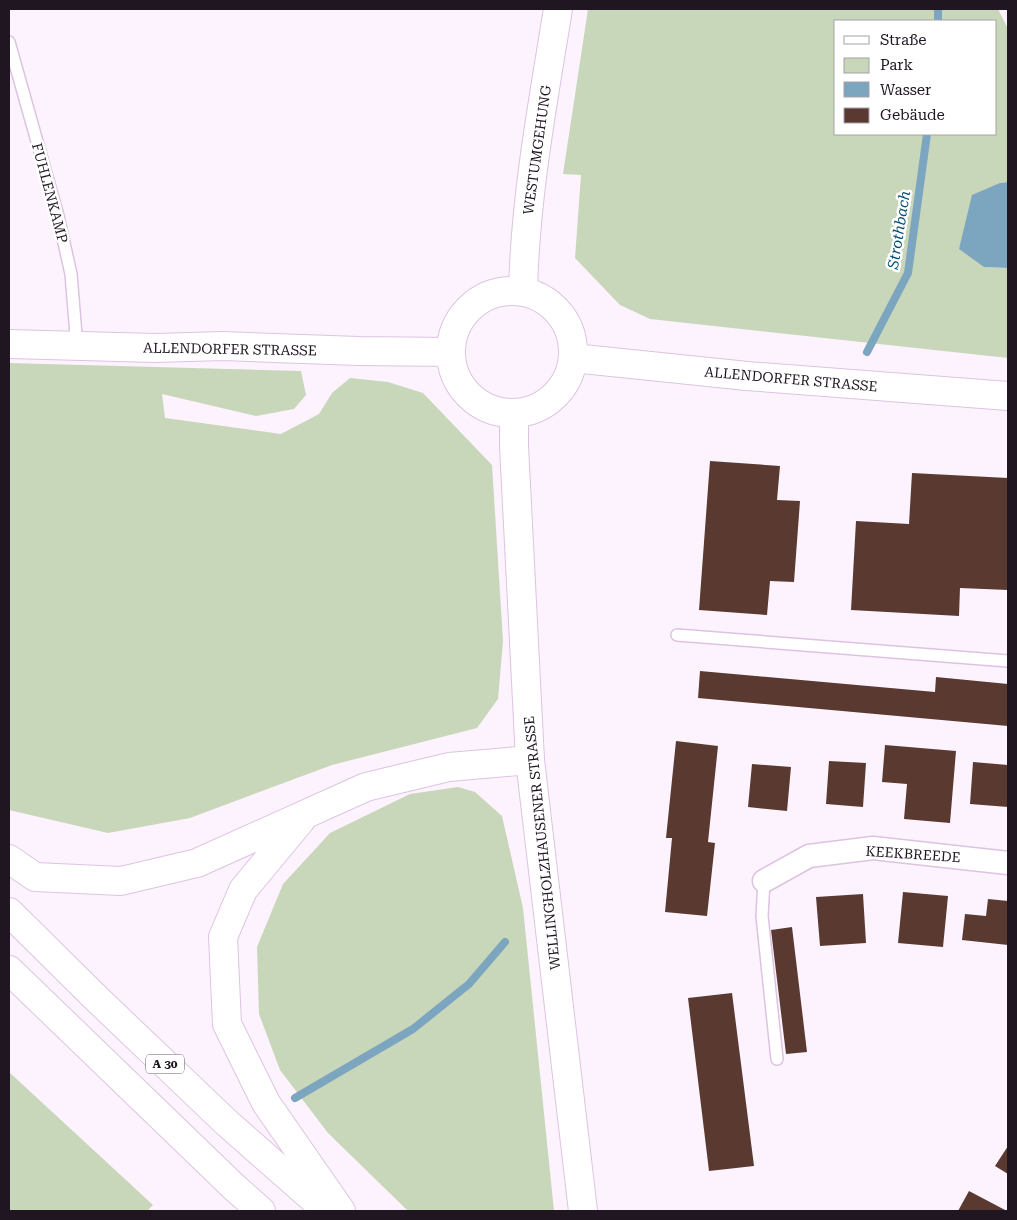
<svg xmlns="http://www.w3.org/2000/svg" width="1017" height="1220" viewBox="0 0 1017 1220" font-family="'Roboto Serif',serif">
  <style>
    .green { fill: #c8d6b9; fill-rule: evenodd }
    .water { fill: #7ca5c0 }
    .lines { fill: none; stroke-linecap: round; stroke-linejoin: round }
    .stream { stroke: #7ca5c0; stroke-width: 8 }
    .building { fill: #5a3a30 }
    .lane-casing { stroke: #ddc3e1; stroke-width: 14 }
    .street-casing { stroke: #ddc3e1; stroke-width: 25 }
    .secondary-casing { stroke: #ddc3e1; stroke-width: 30 }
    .highway-casing { stroke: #ddc3e1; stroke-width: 30 }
    .lane { stroke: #fff; stroke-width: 11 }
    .street { stroke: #fff; stroke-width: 22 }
    .secondary { stroke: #fff; stroke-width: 28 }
    .highway { stroke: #fff; stroke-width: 28 }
    .labels { text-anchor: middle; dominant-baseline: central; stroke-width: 5; stroke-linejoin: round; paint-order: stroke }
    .shield { fill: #fff; stroke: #625c64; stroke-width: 1 }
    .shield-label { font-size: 12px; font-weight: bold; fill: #1f1621 }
    .street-label { font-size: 14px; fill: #1f1621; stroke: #fff }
    .water-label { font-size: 15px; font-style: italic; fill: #004e73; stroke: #fff }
  </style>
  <rect width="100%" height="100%" fill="#fdf3ff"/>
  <path class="green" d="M588,9H998L1008,29V182L1000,183L984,267L1008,268V358L650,319L620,305L575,258L581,175L563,174ZM836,21H996V134H836Z
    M9,363L301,371L306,395L294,409L256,416L162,394L165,418L281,434L319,414L332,393L350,378L388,382L423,393L492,465L503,641L498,699L477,728L332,765L190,818L108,833L9,810Z
    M458,787L475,792L502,816L523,908L554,1211H408L328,1133L280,1070L259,1014L257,947L283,884L330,833L410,794Z
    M9,1072L153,1205L147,1211H9Z"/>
  <path class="water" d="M1008,182V268L984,267L959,249L972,195L1000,183Z"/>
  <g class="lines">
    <path class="stream" d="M938,9V21
      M867,352L908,273L927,134
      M295,1098L413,1029L469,984L505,942"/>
  </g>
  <path class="building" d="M710,461L780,466L777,500L800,501L794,582L770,581L767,615L699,610Z
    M912,473L1008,478V590L960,588L959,616L851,610L856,521L909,524Z
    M700,671L935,692L936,677L1008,684V726L698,698Z
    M676,741L718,746L708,842L715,843L707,916L665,912L672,838H666Z
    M885,745L956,751L950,823L904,819L907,784L882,782Z
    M829,761L866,763L863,807L826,804Z
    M973,762L1008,765V807L970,804Z
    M752,764L791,767L787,811L748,807Z
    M903,892L948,896L943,947L898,943Z
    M863,894L866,943L820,946L816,897Z
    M988,899L1008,901V945L962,940L965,914L986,916Z
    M792,927L807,1052L786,1054L771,930Z
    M732,993L754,1166L709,1171L688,998Z
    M1008,1146V1174L995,1166Z
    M969,1191L1007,1211H958Z"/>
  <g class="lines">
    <defs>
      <path id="lane" d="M9,42L58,216L71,274L77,347
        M677,635L1008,661
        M764,881L762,916L777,1059"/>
      <path id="street" d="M764,881L809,856L873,848L1008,863"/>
      <path id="secondary" d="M451 352a61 61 0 1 1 122 0a61 61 0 1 1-122 0Z
        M523,292C525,197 543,102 558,9
        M9,344L155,348L223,346L358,351L451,352
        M573,358L747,376L1008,396
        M514,413V446L530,760L583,1211"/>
      <path id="highway" d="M301,820L243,890L223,937L227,1024L266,1103L341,1211
        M9,859L35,877L121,881L197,863L366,787L449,767L530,760
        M9,912L97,999L227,1123L327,1211
        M9,970L234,1187L261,1211"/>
    </defs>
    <use href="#lane" class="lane-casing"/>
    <use href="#street" class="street-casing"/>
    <use href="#secondary" class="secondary-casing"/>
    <use href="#highway" class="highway-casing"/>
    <use href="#lane" class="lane"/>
    <use href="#street" class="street"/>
    <use href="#secondary" class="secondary"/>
    <use href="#highway" class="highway"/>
  </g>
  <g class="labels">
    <rect class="shield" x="146" y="1054.5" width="38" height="19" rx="4"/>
    <g class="shield-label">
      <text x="165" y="1064">A 30</text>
    </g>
    <g class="street-label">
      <text transform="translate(537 150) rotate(-82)">WESTUMGEHUNG</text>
      <text transform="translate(50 193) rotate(75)">FUHLENKAMP</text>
      <text transform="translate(230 349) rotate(1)">ALLENDORFER STRASSE</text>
      <text transform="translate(791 379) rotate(5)">ALLENDORFER STRASSE</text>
      <text transform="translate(542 843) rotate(-96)">WELLINGHOLZHAUSENER STRASSE</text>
      <text transform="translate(913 854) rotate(4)">KEEKBREEDE</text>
    </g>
    <g class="water-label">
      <text transform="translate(899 230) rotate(-81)">Strothbach</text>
    </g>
  </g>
  <rect width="1017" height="1220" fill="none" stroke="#1f1621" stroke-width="20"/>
  <rect x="834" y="20" width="162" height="115" fill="#ffffff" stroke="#a5a2a6"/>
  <rect x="844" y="36" width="25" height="8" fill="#ffffff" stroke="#a5a2a6"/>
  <text x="880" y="45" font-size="15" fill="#1f1621">Straße</text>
  <rect x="844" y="58" width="25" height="15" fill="#c8d6b9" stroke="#a5a2a6"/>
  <text x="880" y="70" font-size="15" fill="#1f1621">Park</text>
  <rect x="844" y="82" width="25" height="15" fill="#7ca5c0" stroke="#a5a2a6"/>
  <text x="880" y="95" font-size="15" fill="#1f1621">Wasser</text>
  <rect x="844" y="108" width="25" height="15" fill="#5a3a30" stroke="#a5a2a6"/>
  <text x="880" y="120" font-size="15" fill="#1f1621">Gebäude</text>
</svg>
